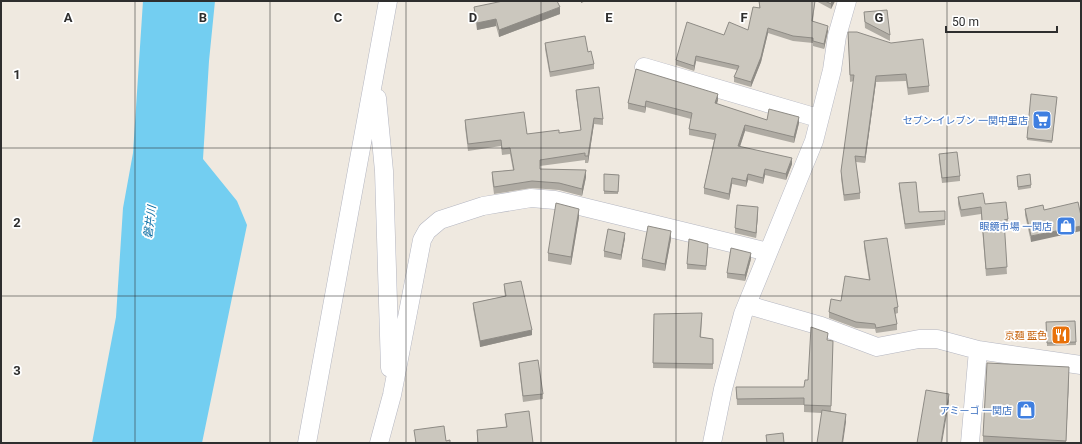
<svg xmlns="http://www.w3.org/2000/svg" width="1082" height="444" viewBox="0 0 1082 444" font-family="Roboto,'Noto Sans JP',sans-serif">
  <style>
    .water { fill: #73cef1 }
    .lines { fill: none; stroke-linecap: round; stroke-linejoin: round }
    .minor-casing { stroke: #b4b6c1; stroke-width: 19 }
    .minor { stroke: #fff; stroke-width: 18 }
    .wall { fill: #afaba3 }
    .shaded-wall { fill: #8e8b85 }
    .building { fill: #cbc7be; stroke: #8e8b85 }
    .grid { fill: none; stroke: #2e2e2e; stroke-width: 1; stroke-opacity: 0.55 }
    .labels { text-anchor: middle; dominant-baseline: central; stroke-width: 3.5; stroke-linejoin: round; paint-order: stroke }
    .shop-label { font-size: 10px; fill: #366cbe; stroke: #fff; text-anchor: end }
    .food-label { font-size: 10px; fill: #c56008; stroke: #fff; text-anchor: end }
    .water-label { font-size: 11px; font-style: italic; fill: #0b6ea4; stroke: #fff }
    .grid-label { font-size: 13px; text-anchor: middle; font-weight: bold; fill: #2e2e2e; stroke: #fff; stroke-width: 3.5; stroke-linejoin: round; paint-order: stroke }
  </style>
  <rect width="100%" height="100%" fill="#efe9e0"/>
  <path class="water" d="M143,1H215L209,61L203,159L237,201L247,225L202,443H92L116,317L123,208L133,153Z"/>
  <g class="lines">
    <defs>
      <path id="minor" d="M644,67L818,118
        M377,98L384,171L390,368
        M748,305L821,326L877,347L919,339H937L978,350L1081,365
        M307,443L388,1
        M379,443L392,395L422,240L427,231L440,220L483,206L531,198L555,200L768,252
        M712,443L723,389L743,314L814,141L832,70L837,36L847,1
        M970,443L978,350"/>
    </defs>
    <use href="#minor" class="minor-casing"/>
    <use href="#minor" class="minor"/>
  </g>
  <path class="wall" d="M759,1H815L813,21L828,31L824,49L813,46V43L793,41L768,33L761,62L751,87L734,82V77L737,70L696,61L694,71L676,65V60L724,35L748,30L759,8Z
    M816,1H835L831,9Z
    M474,7L560,14L499,37L496,26L477,30L474,14Z
    M864,12L890,35V41L865,28Z
    M848,32L929,86V92L908,95L906,81L876,82L865,163L856,162L860,193V199L844,201L841,178V171L854,81L850,82Z
    M545,43L588,52L594,64V69L550,77L545,49Z
    M636,69L718,100L717,104L767,120L799,123L794,143L745,131L740,147L792,164L786,180L765,175L763,184L748,180L746,187L732,184L729,200L704,194V188L714,140L689,135V129L691,119L646,107L645,113L628,109V103Z
    M576,90L603,119V125L594,124L588,163H585V160L540,166V169L586,177L582,196L559,190L532,188L494,194L492,179V172L513,170L510,154L502,155L501,146L468,151L465,127V120L527,134L559,133L581,130L576,96Z
    M1057,97L1052,143L1027,140V138Z
    M939,154L960,176V181L942,183L939,159Z
    M604,174L619,175L618,194H604Z
    M1017,176L1031,185V188L1018,190Z
    M899,183L919,212L945,220V225L905,229L899,188Z
    M958,197L985,204L1008,219V226L1004,227L1007,274L986,276L981,214L961,217L958,204Z
    M1043,205L1031,242L1025,215V209Z
    M758,213L756,238L735,233V228Z
    M579,217L571,265L548,261V253Z
    M625,238L621,260L604,257V251Z
    M671,239L665,271L642,267V259Z
    M864,241L898,307V313L895,314L897,324V330L876,333L875,329L856,328L829,318V312L841,301L869,280L864,247Z
    M708,248L706,270L687,269V264Z
    M751,259L745,281L727,278V273Z
    M504,284L532,335L480,347L473,308V303L505,296L504,290Z
    M654,314L702,318L701,337L713,339V369L653,368Z
    M1075,321L1076,345L1047,346L1046,322Z
    M828,341H833L831,411L846,422L821,413L804,412V405H737L736,387H804Z
    M519,363L543,394V399L523,402L519,368Z
    M1069,377L1066,443H983V436Z
    M505,414L533,443H477V430L506,427Z"/>
  <path class="shaded-wall" d="M581,1H586L581,3Z
    M832,1H835L831,9V4Z
    M560,7V14L499,37V30Z
    M496,19V26L477,30V23Z
    M828,26V31L824,49V44Z
    M768,28V33L761,62L751,87V82Z
    M696,56V61L694,71V66Z
    M876,76V82L865,163V157Z
    M718,94V100L715,109V103Z
    M646,101V107L645,113V107Z
    M799,117V123L794,143V137Z
    M594,118V124L588,163V156Z
    M745,125V131L738,152V146Z
    M792,158V164L786,180V174Z
    M765,169V175L763,184V178Z
    M586,170V177L582,196V189Z
    M748,174V180L746,187V181Z
    M732,178V184L729,200V194Z
    M758,207V213L756,238V233Z
    M579,209V217L571,265V257Z
    M1081,226V231L1031,242V236Z
    M671,231V239L665,271V264Z
    M625,233V238L621,260V255Z
    M751,253V259L745,281V275Z
    M532,330V335L480,347V341Z
    M1069,367V377L1066,443Z
    M949,394V402L942,443H941Z
    M846,414V422L843,443H842Z"/>
  <path class="building" d="M503,1H557L560,7L499,30L496,19L477,23L474,7Z
    M759,1H815L812,21L828,26L824,44L813,41V38L793,36L768,28L761,57L751,82L734,77L739,66L696,56L694,66L676,60L687,22L724,35L729,22L748,30L753,7L760,8Z
    M825,1H832L831,4Z
    M887,10L890,35L865,22L864,12Z
    M848,32H857L891,43L923,39L929,86L908,88L906,74L876,76L865,157L855,156L860,193L844,195L841,171L854,75H850Z
    M585,36L588,52L591,51L594,64L550,72L545,43Z
    M636,69L718,94L715,103L767,120L769,109L799,117L794,137L745,125L738,146L792,158L786,174L765,169L763,178L748,174L746,181L732,178L729,194L704,188L716,134L689,129L692,113L646,101L645,107L628,103Z
    M599,87L603,119L594,118L588,156H585V153L540,160V169L586,170L582,189L559,183L532,181L494,187L492,172L514,170L510,148L502,149L501,140L468,144L465,120L524,112L527,134L559,130V133L581,130L576,90Z
    M1031,94L1057,97L1052,141L1027,138Z
    M957,152L960,176L942,178L939,154Z
    M604,174L619,175L618,192L604,191Z
    M1030,174L1031,185L1018,187L1017,176Z
    M916,182L919,212L945,211V220L905,224L899,183Z
    M983,193L985,204L1006,202L1008,219L1004,220L1007,267L986,269L981,207L961,210L958,197Z
    M1078,202L1081,216V226L1031,236L1025,209L1043,205L1044,210Z
    M556,203L579,209L571,257L548,253Z
    M737,205L758,207L756,233L735,228Z
    M648,226L671,231L665,264L642,259Z
    M608,229L625,233L621,255L604,251Z
    M887,238L898,307L894,308L897,324L876,328L875,324L856,322L829,312L831,299L841,301L845,276L870,280L864,241Z
    M689,239L708,244L706,266L687,264Z
    M731,248L751,253L745,275L727,273Z
    M521,281L532,330L480,341L473,303L506,296L504,284Z
    M702,313L700,337L713,339V364L653,363L654,314Z
    M1075,321L1076,342L1047,343L1046,322Z
    M811,327L828,333L827,340L833,341L831,406L804,405V398L737,399L736,387H804L805,380H808Z
    M538,360L543,394L523,396L519,363Z
    M987,363L1069,367L1066,441L983,436Z
    M926,390L949,394L941,443H917Z
    M822,410L846,414L842,443H817Z
    M529,411L533,443H478L477,430L507,427L505,414Z
    M444,426L446,441L450,440V443H416L414,430Z
    M783,433L784,443H767L766,435Z"/>
  <path class="grid" d="M135,1V443M270,1V443M406,1V443M541,1V443M676,1V443M812,1V443M947,1V443M1,148H1081M1,296H1081"/>
  <defs>
    <symbol id="supermarket-square" viewBox="-11 -11 22 22"><rect x="-9" y="-9" width="18" height="18" rx="4" fill="#3f7fe0" stroke="#fff"/><path d="M-6-5.5h2.5l.6 2H6L4.5 2H-2.5L-4.4-4H-6ZM-1.5 3.2a1.3 1.3 0 1 0 .1 0ZM3 3.2a1.3 1.3 0 1 0 .1 0Z" fill="#fff"/></symbol>
    <symbol id="shop-square" viewBox="-11 -11 22 22"><rect x="-9" y="-9" width="18" height="18" rx="4" fill="#3f7fe0" stroke="#fff"/><path d="M-5-2.5h2.3a2.7 3.5 0 0 1 5.4 0H5L5.5 6h-11ZM-1.5-2.5h3a1.5 2.3 0 0 0-3 0Z" fill="#fff"/></symbol>
    <symbol id="restaurant-square" viewBox="-11 -11 22 22"><rect x="-9" y="-9" width="18" height="18" rx="4" fill="#e8710a" stroke="#fff"/><path d="M-5-6h1v4h1v-4h1v4h1v-4h1v5L-1.5 .5V6h-2V.5L-5-1ZM5-6V6H3V1.5H1.5Q1.5-4 5-6Z" fill="#fff"/></symbol>
  </defs>
  <g fill-rule="evenodd">
    <use href="#supermarket-square" x="1031" y="109" width="22" height="22"/>
    <use href="#shop-square" x="1055" y="215" width="22" height="22"/>
    <use href="#restaurant-square" x="1050" y="324" width="22" height="22"/>
    <use href="#shop-square" x="1015" y="399" width="22" height="22"/>
  </g>
  <g class="labels">
    <g class="shop-label">
      <text x="1028" y="120">セブン-イレブン 一関中里店</text>
      <text x="1052" y="226">眼鏡市場 一関店</text>
      <text x="1012" y="410">アミーゴ 一関店</text>
    </g>
    <g class="food-label">
      <text x="1047" y="335">京麺 藍色</text>
    </g>
    <g class="water-label">
      <text transform="translate(150 222) rotate(-83)">磐井川</text>
    </g>
  </g>
  <g class="grid-label">
    <text x="68" y="22">A</text>
    <text x="203" y="22">B</text>
    <text x="338" y="22">C</text>
    <text x="473" y="22">D</text>
    <text x="609" y="22">E</text>
    <text x="744" y="22">F</text>
    <text x="879" y="22">G</text>
    <text x="17" y="79">1</text>
    <text x="17" y="227">2</text>
    <text x="17" y="375">3</text>
  </g>
  <rect width="1082" height="444" fill="none" stroke="#2e2e2e" stroke-width="4"/>
  <path d="M946 26v6h111v-6" fill="none" stroke="#2e2e2e" stroke-width="2"/>
  <text x="952" y="26" font-size="12" fill="#2e2e2e" stroke="#ffffff" stroke-width="3" paint-order="stroke">50 m</text>
</svg>
